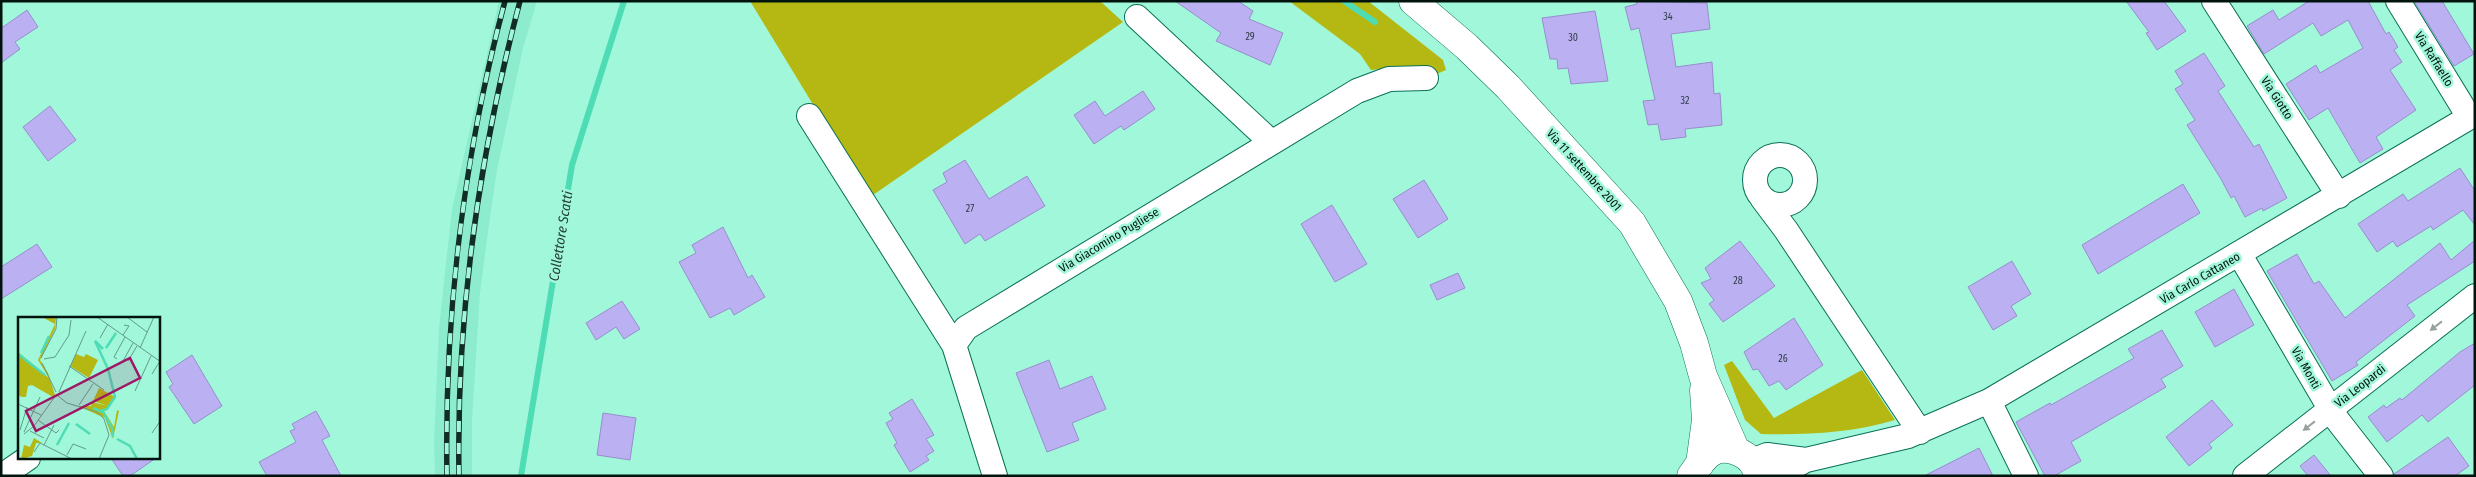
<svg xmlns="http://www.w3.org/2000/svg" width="2476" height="477" viewBox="0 0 2476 477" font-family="'Fira Sans Condensed',sans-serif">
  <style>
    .built { fill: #8ceccd }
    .green { fill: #b5b812 }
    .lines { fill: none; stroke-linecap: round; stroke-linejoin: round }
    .stream { stroke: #4edcb4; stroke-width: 6 }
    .building { fill: #bab0f2; stroke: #988ece }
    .minor-casing { stroke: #097058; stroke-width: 26 }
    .secondary-casing { stroke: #097058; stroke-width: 29 }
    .minor { stroke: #fff; stroke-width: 24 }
    .secondary { stroke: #fff; stroke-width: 28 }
    .rail-casing { stroke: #122d24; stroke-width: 5.5 }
    .rail { stroke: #a1f7da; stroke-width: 4; stroke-dasharray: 11; stroke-linecap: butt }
    .oneway { fill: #99a19e }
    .labels { text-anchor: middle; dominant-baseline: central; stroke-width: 5; stroke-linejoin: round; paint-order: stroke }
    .number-label { font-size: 10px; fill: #2e3b46 }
    .street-label { font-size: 12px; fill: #00140d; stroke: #a1f7da }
    .water-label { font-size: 14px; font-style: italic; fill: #234036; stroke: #a1f7da }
    .inset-river { fill: none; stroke: #4edcb4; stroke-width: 2.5 }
    .inset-road { fill: none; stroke: #619c88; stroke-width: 1 }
    .view { fill: #9e1767; fill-opacity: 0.15; stroke: #9e1767; stroke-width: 2.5 }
    .inset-edge { fill: none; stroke: #00140d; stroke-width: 2.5 }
  </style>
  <rect width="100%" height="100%" fill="#a1f7da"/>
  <path class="built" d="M499,1H537L523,48L497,170L489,224L480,293L472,419V476H435L434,441L439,328L452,209Z"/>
  <path class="green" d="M750,1H1100L1123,22L873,195L817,111Z
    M1289,1H1368L1443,60L1446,70L1439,73L1407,67L1371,70L1360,54Z
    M1732,361L1774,418L1862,370L1895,420C1852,433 1806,435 1761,434L1745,420L1724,365Z"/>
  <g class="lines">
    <path class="stream" d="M1344,1L1375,22
      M521,476L572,165L624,1"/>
  </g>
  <path class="building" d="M1175,1H1238L1253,11L1249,19L1283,33L1270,65L1216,41L1221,33Z
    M1636,1L1707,3L1710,29L1671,34L1676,67L1712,62L1714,94L1720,93L1722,125L1685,129L1686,137L1661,140L1658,124L1648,125L1643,101L1655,100L1639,28L1631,30L1625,7L1637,4Z
    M2126,1H2164L2186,31L2157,50L2146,33L2149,32Z
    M2309,1H2368L2386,34L2389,32L2398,47L2394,50L2402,62L2390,70L2416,110L2376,137L2383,149L2360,163L2328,108L2309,120L2286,84L2316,65L2320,73L2363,48L2348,20L2321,36L2313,23L2264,54L2247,26L2273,10L2279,20Z
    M2414,1H2442L2474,54L2454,66Z
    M27,10L38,27L15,42L20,49L1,63V24L3,27Z
    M1595,11L1608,81L1571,84L1568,68L1558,69L1557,59H1550L1542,18Z
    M2204,53L2225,86L2218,91L2254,147L2259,144L2287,198L2263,211L2262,208L2245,217L2234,196L2231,198L2221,179L2187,125L2195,120L2175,89L2183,84L2175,71Z
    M1143,91L1155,109L1124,130L1121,126L1094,144L1074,115L1095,101L1105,116Z
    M50,106L76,140L48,161L23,127Z
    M965,160L989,199L1027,176L1045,206L985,241L980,234L965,244L933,190L947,182L943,173Z
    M2460,168L2475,191V225L2463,210L2433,230L2431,226L2397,247L2393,241L2377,252L2358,224L2403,194L2408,201Z
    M1424,180L1448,219L1418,238L1393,199Z
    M2183,184L2200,213L2098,274L2082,245Z
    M1332,205L1367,264L1335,282L1301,224Z
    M723,227L748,278L752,275L765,297L734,315L730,308L710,318L679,262L696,253L692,245Z
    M2475,240V261L2407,305L2415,316L2356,362L2358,365L2332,381L2267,271L2297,254L2314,284L2319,281L2345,318L2440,243L2451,260Z
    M1740,241L1775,286L1723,322L1709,304L1714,300L1701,283L1711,279L1705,268Z
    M37,244L52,267L1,299V267Z
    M2012,261L2031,294L2011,306L2017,316L1993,330L1968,287Z
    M1458,273L1465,288L1437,300L1430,285Z
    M2234,289L2254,325L2215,347L2195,312Z
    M622,301L640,329L624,339L616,327L596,340L586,323Z
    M1794,318L1823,365L1786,390L1779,381L1769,386L1758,369L1753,370L1744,352Z
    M2162,330L2183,366L2161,379L2166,387L2071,442L2081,461L2054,476H2045L2016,422L2050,403L2051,405L2134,358L2128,349Z
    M2475,343V385L2428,422L2422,415L2387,442L2368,417L2384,405L2386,408L2400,398L2402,400L2460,352Z
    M192,355L222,406L194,424L169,387L173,384L166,372Z
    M1049,360L1060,389L1092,376L1106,409L1072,423L1079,440L1047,452L1016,373Z
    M912,399L934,435L926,439L934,451L926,456L929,460L910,472L894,445L897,443L886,423L893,419L889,413Z
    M2212,400L2233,425L2209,444L2212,448L2189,466L2166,437Z
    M316,411L330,436L322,440L341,476H267L259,462L296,442L290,431L295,429L292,424Z
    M603,413L636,418L630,460L597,455Z
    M2448,437L2469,466L2455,476H2394V474Z
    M1979,448L1993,476H1924Z
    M2314,455L2331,476H2308L2300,466Z
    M111,458H156L130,476H123Z"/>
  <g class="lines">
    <defs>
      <path id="minor" d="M2214,1L2339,196
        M2398,1L2469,117
        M1137,17L1271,142
        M809,116L954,345L995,476
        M1755 180a25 25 0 1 1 50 0a25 25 0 1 1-50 0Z
        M1762,198L1786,230L1920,432
        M2240,255L2335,417L2381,476
        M954,345L966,328L1357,91L1389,79L1426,78
        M1989,401L2026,476
        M1752,461L1767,455L1806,460
        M2,476L28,458
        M1776,476L1806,460L1908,436L1989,401L2475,114
        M2245,476L2475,296"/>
      <path id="secondary" d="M1413,1L1467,47L1508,87L1632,223L1678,301L1694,343L1703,376L1736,451
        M1700,464L1706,420L1704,390
        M1691,476C1697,468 1703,457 1712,452C1729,443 1757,456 1757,476"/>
    </defs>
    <use href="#minor" class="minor-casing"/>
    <use href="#secondary" class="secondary-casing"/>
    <use href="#minor" class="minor"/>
    <use href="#secondary" class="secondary"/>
    <defs>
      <path id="rail" d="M447,476C444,317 464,154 505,1
        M459,476C456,315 479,156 520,1"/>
    </defs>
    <use href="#rail" class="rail-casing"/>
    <use href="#rail" class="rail"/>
  </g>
  <defs><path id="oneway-solid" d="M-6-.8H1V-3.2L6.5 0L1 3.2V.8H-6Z" transform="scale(1.25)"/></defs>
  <g class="oneway">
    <use href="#oneway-solid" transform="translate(2436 326) rotate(142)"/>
    <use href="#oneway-solid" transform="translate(2309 426) rotate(142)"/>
  </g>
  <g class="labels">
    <g class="number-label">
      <text x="1668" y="17">34</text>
      <text x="1250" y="37">29</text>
      <text x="1573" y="38">30</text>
      <text x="1685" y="101">32</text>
      <text x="970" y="209">27</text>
      <text x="1738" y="281">28</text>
      <text x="1783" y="359">26</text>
    </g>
    <g class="street-label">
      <text transform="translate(2434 59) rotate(58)">Via Raffaello</text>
      <text transform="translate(2277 98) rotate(57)">Via Giotto</text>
      <text transform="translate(1584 170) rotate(48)">Via 11 settembre 2001</text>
      <text transform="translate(1109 240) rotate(-31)">Via Giacomino Pugliese</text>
      <text transform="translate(2200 278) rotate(-30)">Via Carlo Cattaneo</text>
      <text transform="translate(2306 368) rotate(60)">Via Monti</text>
      <text transform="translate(2360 386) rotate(-38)">Via Leopardi</text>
    </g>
    <g class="water-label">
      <text transform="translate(561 236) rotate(-81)">Collettore Scatti</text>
    </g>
  </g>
  <g transform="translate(18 317)">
    <rect width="142" height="142" fill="#a1f7da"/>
    <path d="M24,0H38L37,12L22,43L30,56L37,78L35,80L14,68L10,69L8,80H4L0,78V35L31,61L20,43L37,7ZM58,37L66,40L68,37L80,43L71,61L52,49ZM81,71L97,80L86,94L96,110L99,93L101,94L95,122L87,101L60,89H73L74,85L90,89L75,84ZM16,121L24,126H18L14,139L3,142L6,128L12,130Z" fill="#b5b812"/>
    <path class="inset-river" d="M88,31L98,16M23,36L31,19M0,37L27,58M75,91L85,95L94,111L95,120M83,94L89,92L97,80L90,52L77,24L85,32M58,107L72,117M99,122L112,129L119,142M39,128L51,106"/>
    <path class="inset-road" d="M79,0L143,45M109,0L129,15M105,18L111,9L106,8M82,21L90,7M122,31L136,0M23,41L38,12L39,0M26,42L37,40L51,18L53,3M99,42L96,40L107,20M105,44L115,26M110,44L119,29M24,46L38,75M51,49L86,73M134,57L142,44M117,74L133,39M41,75L68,14M40,79L49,86L79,95L86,102L91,118L81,142M0,87L23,98M61,88L75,67M20,103L38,116L41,113M2,113L9,90M12,114L26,121M6,115L22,80M134,116L143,103M6,117L16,109L38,78M26,128L36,108M16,135L22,126L54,142M49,138L55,127L68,132"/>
    <path class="view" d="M112,41L122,61L18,114L8,94Z"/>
    <rect width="142" height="142" class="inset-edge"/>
  </g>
  <rect width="2476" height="477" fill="none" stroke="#00140d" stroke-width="5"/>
</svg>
